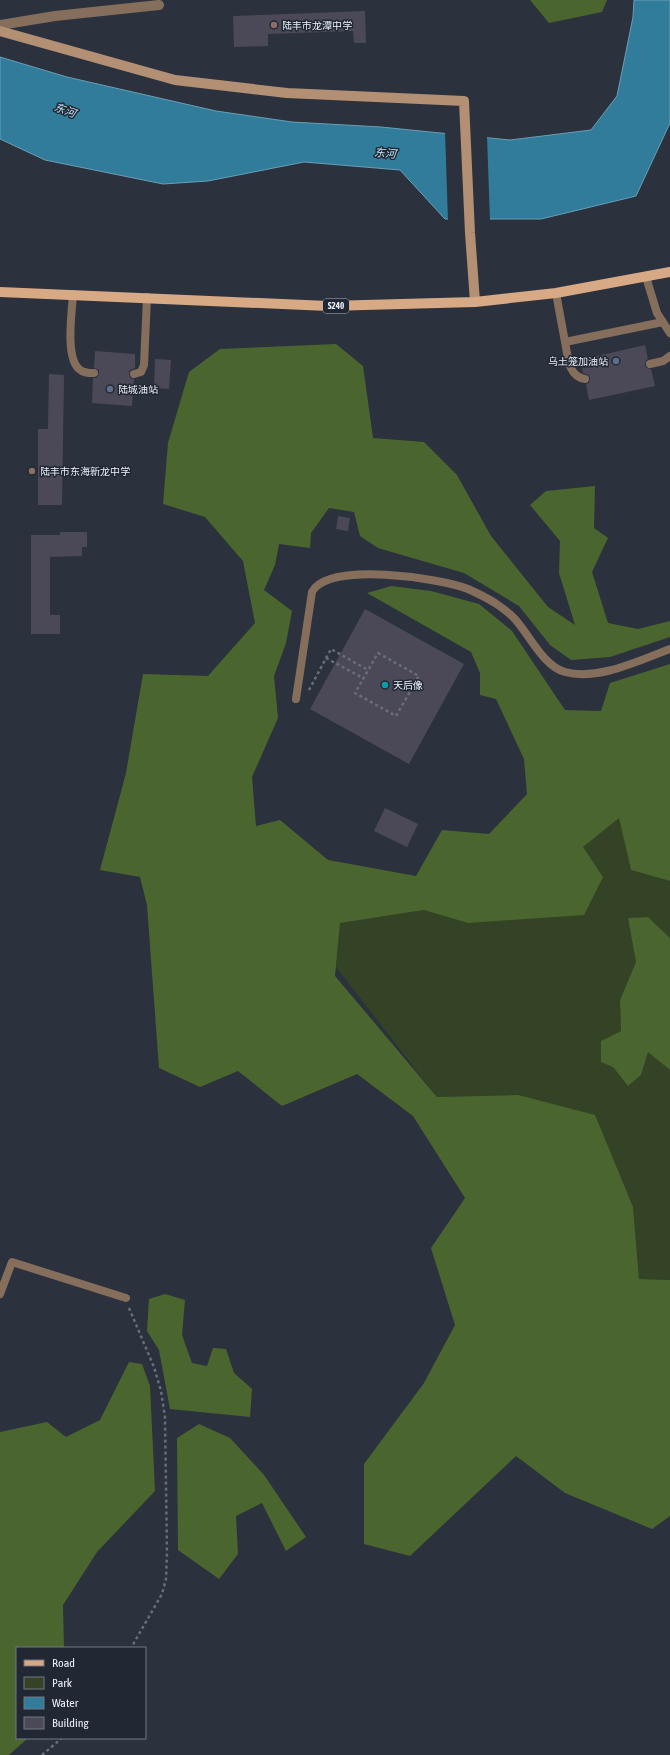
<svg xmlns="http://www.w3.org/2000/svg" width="670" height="1755" viewBox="0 0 670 1755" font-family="'Asap Condensed','Noto Sans SC',sans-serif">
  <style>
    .green { fill: #344325 }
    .forest { fill: #4b652e }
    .water { fill: #317c9a; stroke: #699fb6 }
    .pier { fill: #2b323e }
    .building { fill: #4b4958 }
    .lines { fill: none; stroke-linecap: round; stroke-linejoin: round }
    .path { stroke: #676e78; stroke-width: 2.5; stroke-dasharray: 3 3; stroke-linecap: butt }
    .lane { stroke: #856e5c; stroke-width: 8 }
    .street { stroke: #856e5c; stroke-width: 10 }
    .secondary { stroke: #b38f73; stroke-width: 10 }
    .primary { stroke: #d7a984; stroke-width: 10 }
    .education-dot { fill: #8d6e63; stroke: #212834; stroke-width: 1.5 }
    .service-dot { fill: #5c6f8a; stroke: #212834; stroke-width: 1.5 }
    .culture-dot { fill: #0f9aa8; stroke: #212834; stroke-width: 1.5 }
    .labels { text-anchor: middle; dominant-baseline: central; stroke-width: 3; stroke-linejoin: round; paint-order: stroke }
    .shield { fill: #212834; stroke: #aeb4bd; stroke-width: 1 }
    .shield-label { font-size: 9px; font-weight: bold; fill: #ebf0f8 }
    .poi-label { font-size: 10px; fill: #ebf0f8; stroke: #212834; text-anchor: start }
    .water-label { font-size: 11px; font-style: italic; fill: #c0e5f7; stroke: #212834 }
  </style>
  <rect width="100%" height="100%" fill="#2b323e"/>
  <path class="green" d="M619,817L631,870L670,881V938L648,917L628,918L636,962L620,1000L621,1031L601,1041L613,1067L628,1086L641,1075L648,1051L670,1070V1280L639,1279L633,1207L518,1095L437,1097L336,967L340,923L424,910L468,923L583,847Z"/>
  <path class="forest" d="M530,0H607L602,12L549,23Z
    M336,344L363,366L373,438L424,442L457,475L491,536L548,607L575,625L559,573L560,541L530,505L546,491L595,486L594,528L608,538L592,572L608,623L638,629L670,621V637L610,657L571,660L550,645L519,606L464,573L378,548L360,536L354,512L329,508L311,533L310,548L279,544L275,565L264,590L292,611L286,643L274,676L278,718L252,777L256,826L280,820L328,860L416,876L442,830L489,834L527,794L524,759L496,699L480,695V673L471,652L367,593L391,586L431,591L479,604L512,631L565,710L601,711L610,683L670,664V881L631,870L619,818L583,847L603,877L584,915L468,923L424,910L340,923L335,976L437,1097L518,1095L595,1115L633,1207L639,1279L670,1280V1516L652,1529L565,1493L516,1456L410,1556L364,1544V1464L424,1383L455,1325L431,1248L465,1198L413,1116L357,1074L282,1106L238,1071L200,1087L159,1068L147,905L140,877L100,870L126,773L143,674L208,676L255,623L243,561L205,517L163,504L168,443L189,372L220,349Z
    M648,917L670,938V1070L648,1052L641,1075L628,1086L613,1067L601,1062V1041L621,1031L620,1000L636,962L628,918Z
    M165,1294L185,1300L182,1335L192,1363L207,1366L213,1348L226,1349L234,1373L252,1389L250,1417L170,1409L159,1350L147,1331L149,1299Z
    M129,1362L142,1364L150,1386L155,1491L97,1552L63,1605L64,1648H17V1738H28L9,1755H0V1432L47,1422L66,1437L100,1420Z
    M199,1424L230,1438L264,1475L306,1537L286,1551L262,1503L236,1516L238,1554L219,1579L178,1550L177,1438Z"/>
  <path class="water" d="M634,0H670V123L636,196L541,219H445L400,170L304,162L208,181L163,184L45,160L0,139V57L67,77L216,111L292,122L381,127L510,140L591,130L617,96L633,17Z"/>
  <path class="pier" d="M445,131L487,136L490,221H448Z"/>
  <path class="building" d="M365,11L366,43H354L353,31L268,34V46L234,47L233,16Z
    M645,345L648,359L646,360L645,365L646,368L651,369L655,386L589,400L586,384L589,383L590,378L589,375L583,373L580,360Z
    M95,351L135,354V368L130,370L129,373L130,378L134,379L132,406L92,403L93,378H97L99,373V370L94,368Z
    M155,359L171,360L169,389L154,388Z
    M49,374L64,375L62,505H38V429H48Z
    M338,516L350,518L348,531L336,529Z
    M60,532H87V547H82V556L50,557V615H60V634H31V535H60Z
    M365,609L464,664L409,764L310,709Z
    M385,808L418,824L407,847L374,831Z"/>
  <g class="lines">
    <path class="path" d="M378,653L419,676L396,716L355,693Z
      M326,658L363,678
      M309,690L331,649L368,670
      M129,1308L154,1367L161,1391L165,1417L167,1553L166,1579L162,1594L131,1648
      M42,1755L62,1738"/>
    <path class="lane" d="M646,277L657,313L670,333
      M556,293L565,342L663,322
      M73,294C72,311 65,357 79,369C83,373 88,373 94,373
      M565,342C568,356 568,377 585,379
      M650,364L663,361L670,356
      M134,374L141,372L144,365L147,297
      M296,699L312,592C328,561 440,578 468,589C477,593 487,598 495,603C501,607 509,613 514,618C529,634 543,666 565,672C598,681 640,660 670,649
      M0,1294L12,1262L126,1298"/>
    <path class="street" d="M0,25L55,16L159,5"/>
    <path class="secondary" d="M0,31L175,80L287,93L464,101L470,233L475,302"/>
    <path class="primary" d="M0,292L328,306L475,302L556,293L670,272"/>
  </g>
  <g class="education-dot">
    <circle cx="274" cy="25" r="4"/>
    <circle cx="32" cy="471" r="4"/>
  </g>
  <g class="service-dot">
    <circle cx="616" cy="361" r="4"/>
    <circle cx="110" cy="389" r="4"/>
  </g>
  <circle class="culture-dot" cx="385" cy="685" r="4"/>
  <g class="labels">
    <rect class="shield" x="323" y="299" width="26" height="14" rx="3"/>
    <g class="shield-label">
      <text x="336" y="306">S240</text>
    </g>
    <g class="poi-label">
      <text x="282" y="25">陆丰市龙潭中学</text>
      <text x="608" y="361" text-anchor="end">乌土笼加油站</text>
      <text x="118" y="389">陆城油站</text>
      <text x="40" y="471">陆丰市东海新龙中学</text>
      <text x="393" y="685">天后像</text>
    </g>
    <g class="water-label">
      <text transform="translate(65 110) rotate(20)">东河</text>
      <text transform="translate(385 153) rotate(5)">东河</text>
    </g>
  </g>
  <rect x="16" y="1647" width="130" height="92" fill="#212834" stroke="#727882"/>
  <rect x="24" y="1660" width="20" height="6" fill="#d7a984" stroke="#727882"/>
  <text x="52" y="1667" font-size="12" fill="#ebf0f8">Road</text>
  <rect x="24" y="1677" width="20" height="12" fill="#344325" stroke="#727882"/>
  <text x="52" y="1687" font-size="12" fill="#ebf0f8">Park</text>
  <rect x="24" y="1697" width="20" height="12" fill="#317c9a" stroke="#727882"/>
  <text x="52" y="1707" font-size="12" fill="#ebf0f8">Water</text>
  <rect x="24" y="1717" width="20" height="12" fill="#4b4958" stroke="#727882"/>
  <text x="52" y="1727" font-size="12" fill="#ebf0f8">Building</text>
</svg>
